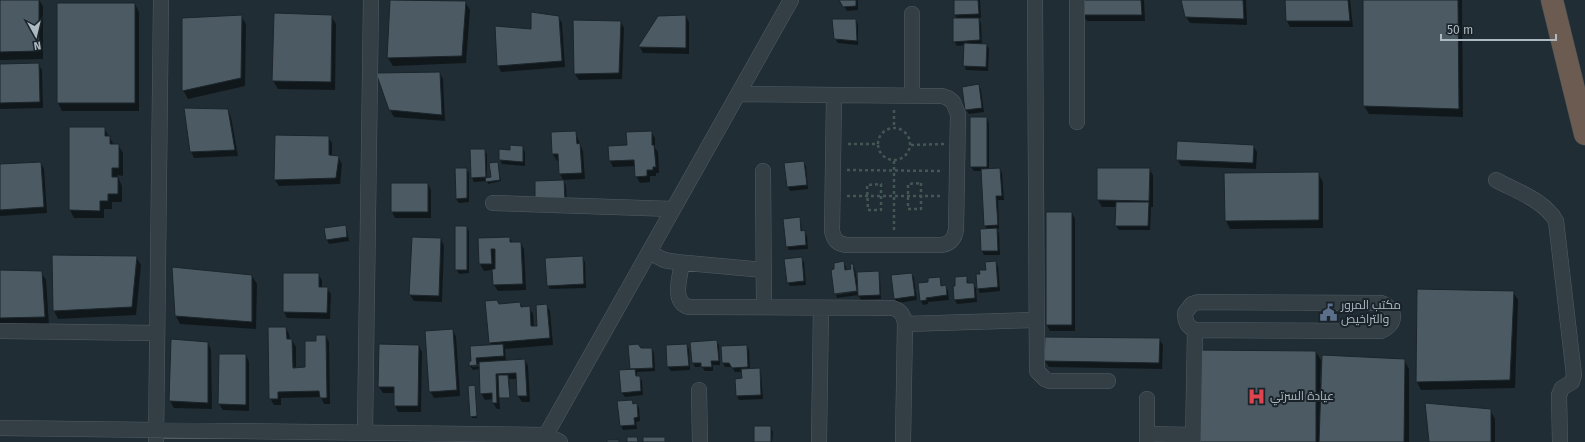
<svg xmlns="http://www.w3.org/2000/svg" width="1585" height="442" viewBox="0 0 1585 442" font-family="'Fira Sans',Cairo,sans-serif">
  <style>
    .shadow { fill: #0007; fill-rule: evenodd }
    .building { fill: #4b5a63; stroke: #1b252b }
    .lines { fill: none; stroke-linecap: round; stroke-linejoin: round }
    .minor-casing { stroke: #515c63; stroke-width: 16 }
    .highway-casing { stroke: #3e494f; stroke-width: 23 }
    .path { stroke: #435755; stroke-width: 2.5; stroke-dasharray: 3 3; stroke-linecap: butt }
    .minor { stroke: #333f45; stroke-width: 15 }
    .highway { stroke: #6b5b51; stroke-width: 22 }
    .labels { text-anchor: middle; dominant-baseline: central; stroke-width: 4; stroke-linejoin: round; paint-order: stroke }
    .poi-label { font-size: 12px; fill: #adbac2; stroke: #192329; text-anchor: start }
  </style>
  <rect width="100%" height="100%" fill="#202d34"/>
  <path class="shadow" d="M0,0H39L43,6V59L0,60Z
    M391,0L465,2L470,10L466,63L393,66L388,58Z
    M840,0H858V10L847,11Z
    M955,0H980L981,18H978L981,23L982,45H987L989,49L988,71L966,70L964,65L965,45L957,46L954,41L958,19L955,15Z
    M1082,0H1144L1145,21H1087L1083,15Z
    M1182,0H1246L1247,25L1190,23L1186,17Z
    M1286,0H1350L1353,27H1290L1287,21Z
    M1364,0H1462L1463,117L1369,114L1364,106Z
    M135,4L139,12V111H62L58,103Z
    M275,14L331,16L336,24L335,90L278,89L273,81Z
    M241,16L246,24L245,86L188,99L183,90Z
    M558,16L562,23L565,67L501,72L498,65Z
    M686,16L689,22V54L643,53L640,47Z
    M856,20L858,24V45L838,43L835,39Z
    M621,22L624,28L622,79L579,80L575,74Z
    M38,64L42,70L43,108L0,109V65Z
    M440,73L443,79L445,121L394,117L390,110Z
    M979,85L981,90L984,112L969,114L966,110Z
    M228,110L231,117L238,156L194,158L191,151Z
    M987,118L989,123V170L1000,169L1002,173L1004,200H998L999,229L997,230L999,233L1000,255H984L982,251L981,230L987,229L985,226L982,171H974L971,167Z
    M70,128H104L114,145H118L123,153V176L117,175L122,186V202H112V209H104V218H74L70,210Z
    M575,132L583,151L585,179L563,180L560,174L559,160L557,161L553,154L552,133Z
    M651,132L655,138V148L658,152L659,173H656V176H650V182L640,183L636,176V166L613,167L610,161L609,147L628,146Z
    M328,137L332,143V156L338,157L342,164L340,184L279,186L275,180Z
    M1253,146L1257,152L1256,169L1181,166L1177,159Z
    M522,147L525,152V166L502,164L500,160V150L511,151Z
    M484,150L487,154V179L492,178L498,165L501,181L488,184L487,181L474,182L472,178Z
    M803,162L806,166L808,189L790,191L788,187L785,164Z
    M41,163L44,169L47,213L0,216V165Z
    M466,169L469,173V202L459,203L456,199Z
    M1098,169H1149L1153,175V207H1151L1150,230H1119L1116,226L1117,207H1102L1098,200Z
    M1318,173L1323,182V228L1230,229L1226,221Z
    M564,181L566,186L567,205H539Z
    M428,184L431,190V218H395L392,212Z
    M1072,213L1075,219V331H1050L1047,325Z
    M799,218L801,223L802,232H805L807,236L808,249L789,250L787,246Z
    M345,226L347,230L349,241L329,244L327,240Z
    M466,227L469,231V273L459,274L456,269Z
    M509,238L513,243H521L524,249L526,290L498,291L494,285L493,270L484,271L480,264L479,239Z
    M441,239L444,246L442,302L414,301L410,295Z
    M136,257L141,265L136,315L58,319L54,311Z
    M582,257L585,262L586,288L550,289L548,285Z
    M801,258L804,262L806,285L790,286L788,282Z
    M844,262L847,271L852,270V265L855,269L857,282L878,272L880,276L881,299L861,300L858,295L837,298L836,295L862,291L861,289L835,293Z
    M996,262L998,267L1000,291L980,293L978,289L981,275Z
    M0,271L41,272L46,280L49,325L0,326Z
    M284,274H318L322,280V288H327L331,294L330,319L287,318L284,312Z
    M912,274L914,278L917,300L898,303L895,299L892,276Z
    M252,276L257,284L256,329L180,324L176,316Z
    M966,277L969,284H973L976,288L977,302L957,304L955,300Z
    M939,278L942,287L945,286L948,291L949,300L928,302V304L923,305L921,301L929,283Z
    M1418,290L1513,292L1518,300L1515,388L1421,390L1417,382Z
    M486,302L499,305L520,303L523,308L529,307L533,314L534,327H538L546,305L550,311L553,345L505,349L506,361L525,360L528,366L530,402H522L518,396L517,379H509L510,397H500L499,396L500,409H497L493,403V399L485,400L481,393L480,369L473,370L470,366L472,362L471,347L491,346L490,343ZM481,364L482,366L472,367V365Z
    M286,328L289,334L290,340H292L296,347V369L306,368L317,342L326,336L329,342L330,404H324L321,397L281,398V405H274L270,398Z
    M453,330L456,337L460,396L434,398L430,391Z
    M1159,339L1163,345L1162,369L1049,367L1045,361Z
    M172,340L208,343L211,349L212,409L174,408L170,401Z
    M716,341L719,345L720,365H713V371H705L702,367H695L693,363Z
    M687,345L689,349L690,370L671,371L668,367L667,346Z
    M419,346L422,352L421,412H398L395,405V393H383L379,387Z
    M629,346L641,349H652L654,353L655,371L637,372V377H639L642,381L643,395L625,397L622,393L631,370Z
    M747,346L749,350L750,370L759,369L761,373L763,399L739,400L737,396L743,379L742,372H735L732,367H725L723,363L722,347Z
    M1316,352L1321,360L1320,383L1404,360L1409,369V442H1198Z
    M246,355L249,362V411L223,410L219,404Z
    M474,386L477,418H472L471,416Z
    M632,401L634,405L637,404L639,408L640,421L636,422L637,429L623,430L621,426Z
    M1490,410L1495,419V442H1430Z
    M770,427L773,432L772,442H755Z"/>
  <path class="building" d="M0,0H39V51L0,52Z
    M390,0L466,1L462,56L387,58Z
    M839,0H856V6L843,7Z
    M954,0H978L979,14L954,15Z
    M1081,0H1141L1142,15H1082Z
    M1181,0H1243L1244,19L1185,17Z
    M1285,0H1348L1350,21H1286Z
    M1363,0H1458L1459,109L1363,106Z
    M57,3H135V103H57Z
    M531,12L559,16L562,61L497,66L495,26L531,29Z
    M274,13L332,15L331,82L272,81Z
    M242,15L241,78L182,91V18Z
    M686,15V48L638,47L658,16Z
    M953,18H979L980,40L953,42Z
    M832,19H856L857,41L834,39Z
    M573,20L621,21L619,73L574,74Z
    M964,43L987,44L986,67L963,66Z
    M39,63L40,102L0,103V64Z
    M440,72L442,115L389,110L376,73Z
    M979,84L982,108L965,110L962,87Z
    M184,108L228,109L235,150L190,152Z
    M970,117H987V167H970Z
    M69,127H105V136H110V144H119V168H112V177H118V194H108V201H100V211L69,210Z
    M576,131L577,144L580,143L582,173L559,174L558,154H552L551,132Z
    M652,131V145H654L656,167H653V170H647V176L635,177L634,160L609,161L608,146L627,145L626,132Z
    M275,135L329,136V155L339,156L336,178L274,180Z
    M1177,141L1254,145L1253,163L1176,160Z
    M510,145L523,146V162L499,160V149L510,150Z
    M470,149H485L486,177L471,178Z
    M804,161L807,185L787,187L784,163Z
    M41,162L44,207L0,210V164Z
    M498,162L500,180L486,182L485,178L491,177L489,163Z
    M455,168H467V198L456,199Z
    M1000,168L1002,196H996L998,225L984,226L981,169Z
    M1097,168H1150L1149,201L1097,200Z
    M1319,172V220L1225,221L1224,173Z
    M564,180L565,201H535V181Z
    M391,183H428V212H391Z
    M1116,202H1149L1148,226H1115Z
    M1046,212H1072V325H1046Z
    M800,217L801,231L805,230L806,245L786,247L783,219Z
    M346,225L347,237L326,240L324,228Z
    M455,226H467V270H455Z
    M997,228L998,251H981L980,229Z
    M412,237L441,238L439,296L409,295Z
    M510,237V242H521L523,284L493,285L492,269H495V249H491L492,264H479L478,238Z
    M52,255L137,256L132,307L53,311Z
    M583,256L584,284L547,286L545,258Z
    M802,257L804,281L787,283L784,259Z
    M844,261L845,270L851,269L850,264H853L857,291L834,294L831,270L834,269V263Z
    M996,261L998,287L977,289L976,274H980L979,270H986L985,262Z
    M172,267L252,275V322L175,316Z
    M0,270L42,271L45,317L0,318Z
    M879,271L880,295L858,296L857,272Z
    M283,273H319V287H328L327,313L283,312Z
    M912,273L915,296L894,299L891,275Z
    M967,276V283H974L975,298L954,300L953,286H955V277Z
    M940,277L941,286L946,285L947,295L926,298L927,300L920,301L918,283L928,282V278Z
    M1417,289L1514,291L1510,380L1416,382Z
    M497,300L499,304L520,302L521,307L530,306L531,326H537L536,305L547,304L550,338L489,343L485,301Z
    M268,327H286L287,339H292L293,368L305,367V341H316V335H326L327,398H320L319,391L278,392V399H269Z
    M453,329L457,390L429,392L425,331Z
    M1045,337L1160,338L1159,363L1044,361Z
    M171,339L208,342V403L169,401Z
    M717,340L719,361H711L712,367H701V363H692L690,342Z
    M379,344L419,345L418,406H394V387H378Z
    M503,344L504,356L476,358L477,365L469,366V362L471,361L470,346Z
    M638,344L641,348H652L653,368L630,369L628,345Z
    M687,344L689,366L667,367L666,345Z
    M747,345L748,367L732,368L729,363H722L721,346Z
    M1198,350L1316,351V442H1197Z
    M219,354H246V405L218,404Z
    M1322,355L1405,359L1404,442H1319Z
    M525,359L527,396H517L516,373L496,374L497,403H492V393L480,394L479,362Z
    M760,368L761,395L736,396L735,379L742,378L741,369Z
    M635,369L636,376H640L641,391L621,393L619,370Z
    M498,375H508L510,398H499Z
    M475,385L477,416L470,417L468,386Z
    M632,400L633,404L637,403L638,417L634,418L635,425L620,426L617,401Z
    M1425,403L1491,409V442H1429Z
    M754,426H771V442H754Z
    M627,437H637L638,442H627Z
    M643,437H665V442H643Z
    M607,440H619V442H607Z"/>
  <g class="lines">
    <defs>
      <path id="minor" d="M1035,0L1037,371L1045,379L1050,381H1108
        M1077,0V122
        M739,94L942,96L948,98L953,102L958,114L956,229C955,238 951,243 942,245H847C837,244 834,240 832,231L834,96
        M912,95V14
        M763,171L764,307
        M1496,180C1516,191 1544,200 1556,221L1574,375L1572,382L1562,388L1559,395L1560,442
        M493,203L673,209
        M649,252L664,260L676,262L764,270
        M682,263C680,277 671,302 689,307L892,308C901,310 904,315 905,324L903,442
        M1198,302L1381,303C1397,309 1397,324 1381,331L1195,330C1187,327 1185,321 1185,313L1192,304Z
        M905,324L1036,320
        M0,331L157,333
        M699,390L700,442
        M0,428L546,435L560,442
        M365,432L371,0
        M1147,434L1193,435
        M156,442L161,0
        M542,442L791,0
        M819,442L821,308
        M1147,442V399
        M1193,442L1195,330"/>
      <path id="highway" d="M1552,0L1585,134"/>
    </defs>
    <use href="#minor" class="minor-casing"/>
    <use href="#highway" class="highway-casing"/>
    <path class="path" d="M894,110V128
      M878 144a16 16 0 1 1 32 0a16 16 0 1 1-32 0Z
      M848,144H878
      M911,145L944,144
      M894,161V230
      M847,170L942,171
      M921,183V209H908V184Z
      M881,184V210H868L867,185Z
      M847,196H942"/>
    <use href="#minor" class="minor"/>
    <use href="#highway" class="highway"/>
  </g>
  <defs>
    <symbol id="civic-bare" viewBox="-9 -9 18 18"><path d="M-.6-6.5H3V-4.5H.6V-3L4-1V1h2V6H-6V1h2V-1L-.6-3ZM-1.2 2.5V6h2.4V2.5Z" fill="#5c6f8a" stroke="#192329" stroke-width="2.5" paint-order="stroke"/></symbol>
    <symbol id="hospital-bare" viewBox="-9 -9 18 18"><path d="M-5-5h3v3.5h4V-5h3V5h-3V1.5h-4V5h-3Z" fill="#e0444e" stroke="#192329" stroke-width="2.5" paint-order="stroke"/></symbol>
  </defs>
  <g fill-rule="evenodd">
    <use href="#civic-bare" x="1316" y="300" width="25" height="25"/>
    <use href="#hospital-bare" x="1244" y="384" width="25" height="25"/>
  </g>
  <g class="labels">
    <g class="poi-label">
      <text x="1341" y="305">مكتب المرور<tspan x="1341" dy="14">والتراخيص</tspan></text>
      <text x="1270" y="396">عيادة السرتي</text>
    </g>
  </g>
  <g transform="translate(36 36) rotate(172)" stroke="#192329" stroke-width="3" paint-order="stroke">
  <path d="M0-3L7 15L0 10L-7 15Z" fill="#adbac2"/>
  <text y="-6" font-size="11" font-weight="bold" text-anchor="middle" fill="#adbac2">N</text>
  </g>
  <path d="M1441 34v6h115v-6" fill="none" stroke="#adbac2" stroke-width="2"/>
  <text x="1447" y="34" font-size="12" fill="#adbac2" stroke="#192329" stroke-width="3" paint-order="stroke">50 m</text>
</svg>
